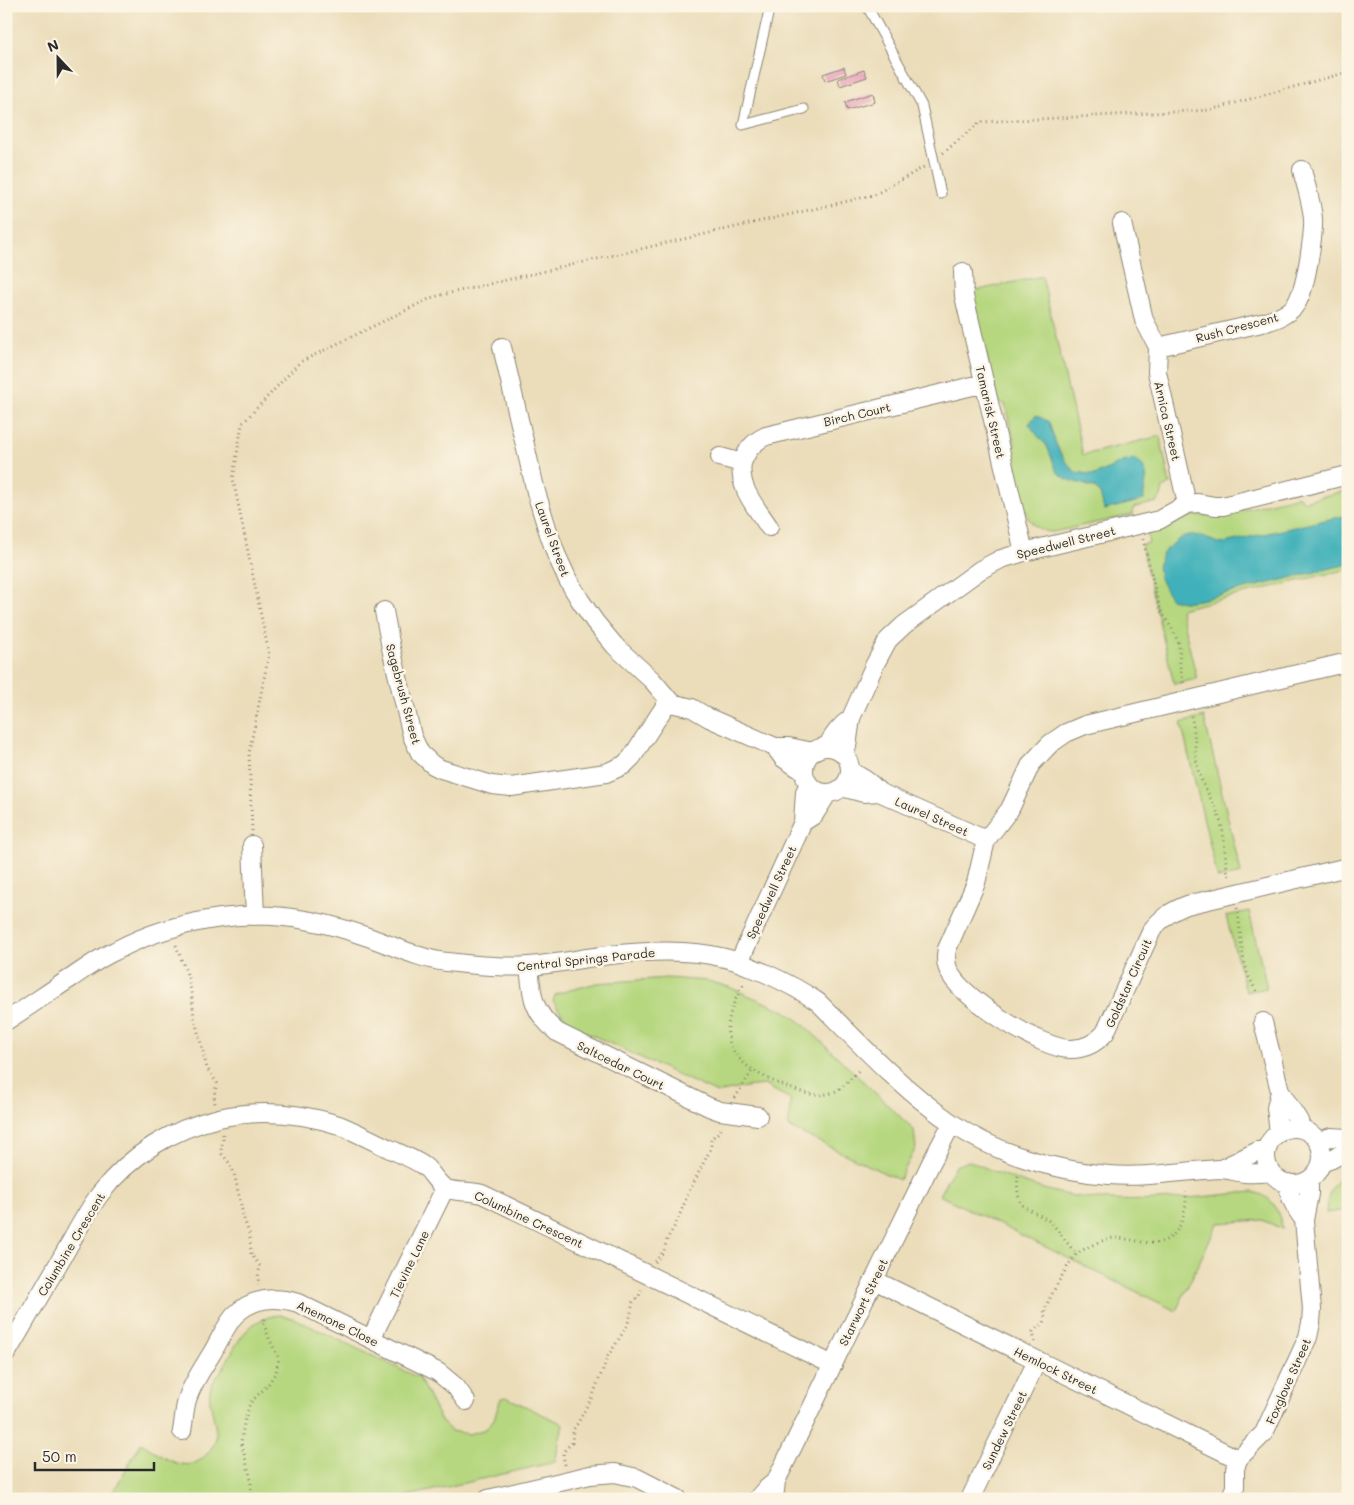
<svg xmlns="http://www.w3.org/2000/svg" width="1354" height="1505" viewBox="0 0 1354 1505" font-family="Mali,sans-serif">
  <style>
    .green { fill: #b6d77f; stroke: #708155; fill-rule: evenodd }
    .water { fill: #41b1ba; stroke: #366e72 }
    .building { fill: #e394b3 }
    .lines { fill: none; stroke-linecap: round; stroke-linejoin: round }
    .lane-casing { stroke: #8b8472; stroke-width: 11 }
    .street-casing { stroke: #8b8472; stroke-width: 20 }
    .path { stroke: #8b8472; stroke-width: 3; stroke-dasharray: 1 4; stroke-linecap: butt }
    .lane { stroke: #fff; stroke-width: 9 }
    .street { stroke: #fff; stroke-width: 18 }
    .labels { text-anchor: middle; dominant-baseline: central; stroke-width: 5; stroke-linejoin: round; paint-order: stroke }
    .street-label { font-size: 12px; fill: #2b2b2b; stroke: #fcf5e5 }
  </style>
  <rect width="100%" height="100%" fill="#fcf5e5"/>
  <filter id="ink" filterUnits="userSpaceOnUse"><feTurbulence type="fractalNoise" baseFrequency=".02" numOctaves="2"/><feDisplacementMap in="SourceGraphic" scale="10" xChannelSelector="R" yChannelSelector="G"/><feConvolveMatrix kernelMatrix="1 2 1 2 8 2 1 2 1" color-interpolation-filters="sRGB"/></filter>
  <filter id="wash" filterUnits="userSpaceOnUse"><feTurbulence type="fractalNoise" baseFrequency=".0096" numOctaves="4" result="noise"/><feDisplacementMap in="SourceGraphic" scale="20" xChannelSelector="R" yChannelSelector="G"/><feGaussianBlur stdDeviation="1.12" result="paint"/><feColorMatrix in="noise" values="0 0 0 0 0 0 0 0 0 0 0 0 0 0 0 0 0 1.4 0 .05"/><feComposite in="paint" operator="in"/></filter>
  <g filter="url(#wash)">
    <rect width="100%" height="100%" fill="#ebddba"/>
    <path class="green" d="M1042,276L1083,455L1160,436L1170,484L1163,488L1161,497L1157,502L1133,508L1132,515L1053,532C1041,532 1035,527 1028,518L1010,453L1015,446L1005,404L998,402L973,300L974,291ZM1049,422C1056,446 1058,453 1075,472L1095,475L1125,461L1145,487L1142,493L1102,499C1097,485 1092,489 1082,483C1074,479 1048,453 1047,446C1046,438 1049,429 1049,422Z
      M1348,490V515L1220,544L1208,539L1183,602L1199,600L1348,564V569L1180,609L1197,679L1174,684L1141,545L1149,543L1147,533L1165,528L1191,516L1203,515L1216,516L1299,496L1304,501Z
      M1204,717L1241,873L1218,879L1181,723Z
      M1249,911L1267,988L1246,992L1226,916Z
      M667,978L708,981L729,987L785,1011L802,1023L914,1130L916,1148L899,1180L788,1127L790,1116V1099L764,1085L746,1087L717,1093L577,1028L566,1020L553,1001L555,995L559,993L597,983Z
      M969,1161C1003,1175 1038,1190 1074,1196C1133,1206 1194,1197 1253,1192C1275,1197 1277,1209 1283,1229L1262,1220L1218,1223L1176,1311L939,1195L955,1166Z
      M1348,1171V1210L1326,1213C1328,1192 1331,1184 1348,1171Z
      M280,1315L293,1318L419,1378L441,1421L451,1431L469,1434L486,1429L494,1419L501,1398L506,1397L563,1424L555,1462L395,1499H109L141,1443C160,1454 185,1477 205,1456C210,1450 216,1444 216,1436C217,1424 207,1400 210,1390C212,1382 219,1374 224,1367C238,1341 247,1318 280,1315Z"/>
    <path class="water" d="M1036,415L1049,422C1056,446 1058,453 1075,472L1095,475L1125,461L1135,460C1138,462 1143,465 1144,468C1150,478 1142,490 1144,500L1104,510L1100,493L1094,487L1068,480L1057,472L1047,446L1037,435L1029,424Z
      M1348,515V564L1199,600L1183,602L1171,599C1160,581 1150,563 1169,547C1175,542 1182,536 1190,535C1197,534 1213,541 1220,544Z"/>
    <g id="blocks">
      <path class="building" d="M844,67L846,74L825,81L823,74Z
        M864,70L867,77L840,86L838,79Z
        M873,93L875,102L847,110L845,102Z"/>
    </g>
  </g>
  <g filter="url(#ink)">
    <use href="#blocks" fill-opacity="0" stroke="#8b8472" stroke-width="1"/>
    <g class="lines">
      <defs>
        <path id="lane" d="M770,6L743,125L804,109
          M867,6L922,106L941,194"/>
        <path id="street" d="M1122,223L1144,320L1158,347L1157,372L1187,504
          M963,272L964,296L1024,552
          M502,347L536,492L547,528L556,554L568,580L580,600L595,622L615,646L652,680L669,700L675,704L692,708L709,718L775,747H789L813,752
          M1158,347L1266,322C1275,319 1285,316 1293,308C1295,305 1298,302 1299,298C1306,285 1314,234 1313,219C1312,203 1306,186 1302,170
          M720,457L742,463C747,450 753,442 766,436L985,383
          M742,463C738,488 756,507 769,527
          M384,611L391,648L412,736L420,753L433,765L441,769L492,785L511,787L606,773L624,765L632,757L669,700
          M1348,662L1085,725L1066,733L1050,744L1031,764L1010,809L986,840L976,883L947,949C945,958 946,967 951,975C965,1000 1043,1050 1071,1049C1084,1049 1096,1043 1105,1033L1152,930C1162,917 1172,911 1187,905L1348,867
          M775,747L783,758L803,771
          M827,747C833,734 840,726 851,718
          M804 770a23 23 0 1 1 46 0a23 23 0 1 1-46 0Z
          M844,755L847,746L851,718L875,664L888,640L904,625L980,570L1001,559L1024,552L1159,520L1187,504L1198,503L1215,506H1223L1348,475
          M850,772C862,776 870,782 879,792
          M842,787L864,793L879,792L986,840
          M803,822L814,815L828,793
          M252,845L255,916
          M739,962L803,822L805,792L808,785
          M529,966C532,997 532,1011 557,1032L709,1107L720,1111L758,1116
          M6,1021C28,1007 49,992 71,978C85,969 99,958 115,951C148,933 184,923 221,918C269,911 320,920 365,936C392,945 419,959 447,962C473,965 502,968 528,966C556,964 582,958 610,955C645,951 691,949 725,958C739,961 752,968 765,973C785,982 801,990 818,1002C860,1044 901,1088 950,1122C994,1153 1055,1171 1109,1175C1146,1178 1182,1171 1219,1169C1227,1169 1236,1172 1245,1173C1254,1174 1262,1173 1271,1172
          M1263,1022L1280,1091L1299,1121L1301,1129
          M1266 1156a28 28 0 1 1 56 0a28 28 0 1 1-56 0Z
          M1279,1133L1276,1108L1280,1091
          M1318,1141L1331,1137L1348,1138
          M1321,1163L1332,1159L1348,1150
          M1221,1169L1258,1151L1267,1150
          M1288,1183C1289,1198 1296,1209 1304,1220
          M874,1280L1238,1459
          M371,1339L445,1188
          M6,1354C25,1322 43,1290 61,1259C74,1237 85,1214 100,1194C130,1155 172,1129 219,1118C260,1109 299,1112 339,1125C356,1132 373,1141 390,1149C401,1154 414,1159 424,1166C432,1172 436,1183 445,1188C454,1193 470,1190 482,1194L833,1365
          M182,1431C184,1421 184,1410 187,1400C192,1383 203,1368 212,1353C219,1341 225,1327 234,1316C251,1298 275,1296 298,1303L438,1372L456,1387L466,1401
          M488,1499L590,1475L615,1473L637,1478L678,1499
          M757,1499L764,1491L776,1481
          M774,1499L776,1481L931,1163L952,1123
          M970,1499L1037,1361
          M1230,1499L1235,1487V1469L1238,1459L1264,1433L1308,1337L1311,1323L1312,1309L1304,1220L1309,1194V1180"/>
      </defs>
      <use href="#lane" class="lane-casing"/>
      <use href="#street" class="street-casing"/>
      <path class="path" d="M943,153L980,122L1210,110L1348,72
        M1143,539L1160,610L1173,630L1179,644L1180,666L1184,685
        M1191,716C1196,734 1194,752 1198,770C1203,788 1215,803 1220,820C1226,839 1224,859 1229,878
        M252,831L249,753L269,654L233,479L242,424L300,362L433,297L874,195L924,167
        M1237,908C1241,928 1240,948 1246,968C1248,977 1253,985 1258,994
        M176,945L188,977L191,991L194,1016L207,1068L217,1083L214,1095L215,1104
        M743,985C713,1038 728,1062 782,1085C797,1091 814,1098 831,1093C842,1090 852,1077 860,1069
        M735,1098L752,1071
        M223,1134V1140L221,1150L222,1154L231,1165L235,1177L244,1219L250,1236L251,1254L260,1266L258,1277L259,1285
        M1018,1176C1017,1186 1017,1196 1022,1205L1051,1222L1076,1254
        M655,1262L664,1251L667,1239L676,1224L688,1194L711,1148V1139L720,1131L722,1127
        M1035,1342L1033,1332C1036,1327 1041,1326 1044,1322C1046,1317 1043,1311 1046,1307C1049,1298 1071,1258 1077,1254C1084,1248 1106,1238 1115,1238C1127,1238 1138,1242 1149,1243C1179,1245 1187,1215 1186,1192
        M565,1465C562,1452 562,1452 572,1443L573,1430L579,1421L593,1395L608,1356L626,1328L630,1317L633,1302L639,1296L642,1288
        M251,1499V1480L241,1442L244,1423L250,1403L267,1386L276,1372L279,1359L268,1336L264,1324L265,1316"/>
      <use href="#lane" class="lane"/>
      <use href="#street" class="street"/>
    </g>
  </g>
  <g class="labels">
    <g class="street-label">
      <text transform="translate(1237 327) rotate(-15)">Rush Crescent</text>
      <text transform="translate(991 412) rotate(77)">Tamarisk Street</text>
      <text transform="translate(857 414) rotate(-13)">Birch Court</text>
      <text transform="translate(1168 421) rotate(77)">Arnica Street</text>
      <text transform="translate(553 539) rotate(70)">Laurel Street</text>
      <text transform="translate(1066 542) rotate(-14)">Speedwell Street</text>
      <text transform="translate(404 694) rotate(75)">Sagebrush Street</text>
      <text transform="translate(932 816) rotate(24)">Laurel Street</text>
      <text transform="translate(771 892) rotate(-65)">Speedwell Street</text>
      <text transform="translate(586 959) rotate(-6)">Central Springs Parade</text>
      <text transform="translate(1128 983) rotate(-66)">Goldstar Circuit</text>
      <text transform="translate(621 1065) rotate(26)">Saltcedar Court</text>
      <text transform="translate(529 1219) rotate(25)">Columbine Crescent</text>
      <text transform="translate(71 1244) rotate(-59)">Columbine Crescent</text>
      <text transform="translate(409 1264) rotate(-64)">Tievine Lane</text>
      <text transform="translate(863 1302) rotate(-64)">Starwort Street</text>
      <text transform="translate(338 1323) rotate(26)">Anemone Close</text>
      <text transform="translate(1056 1370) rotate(26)">Hemlock Street</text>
      <text transform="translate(1288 1381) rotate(-66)">Foxglove Street</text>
      <text transform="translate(1004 1430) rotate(-64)">Sundew Street</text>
    </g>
  </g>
  <rect width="1354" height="1505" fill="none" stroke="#fcf5e5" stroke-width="25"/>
  <g transform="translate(58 58) rotate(338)" stroke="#fcf5e5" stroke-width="4" paint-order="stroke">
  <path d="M0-4L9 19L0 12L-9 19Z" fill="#2b2b2b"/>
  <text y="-8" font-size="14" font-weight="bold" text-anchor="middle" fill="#2b2b2b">N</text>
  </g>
  <path d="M35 1462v8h119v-8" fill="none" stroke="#2b2b2b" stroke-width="2.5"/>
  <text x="42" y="1462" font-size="15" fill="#2b2b2b" stroke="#fcf5e5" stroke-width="4" paint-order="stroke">50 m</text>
</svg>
